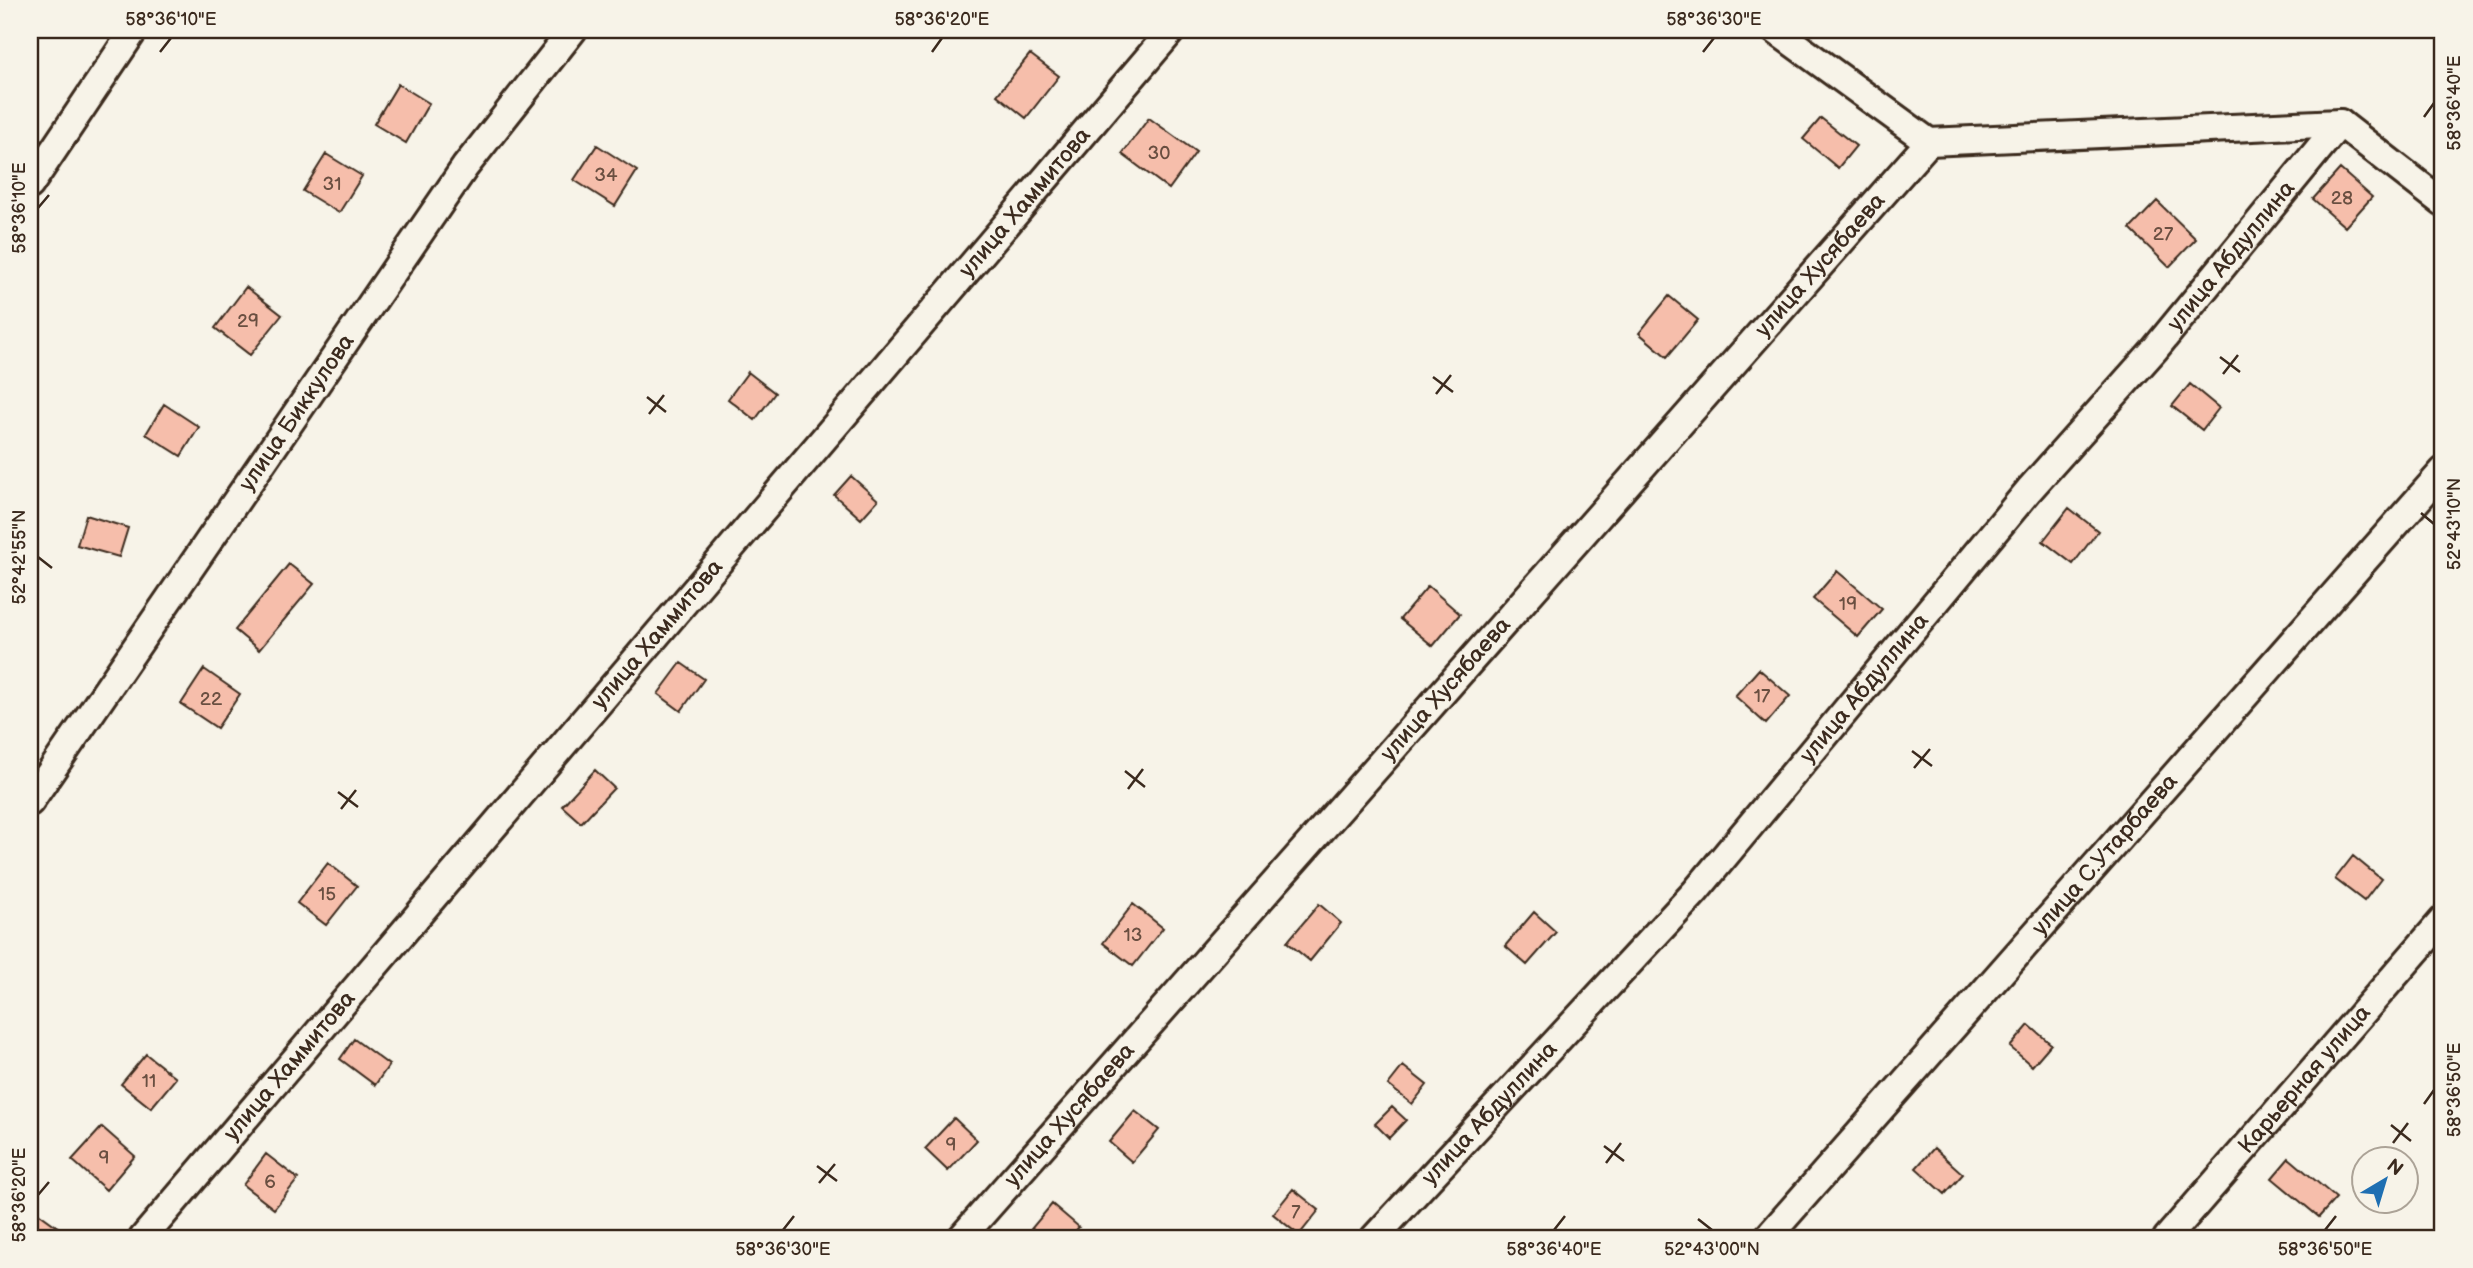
<svg xmlns="http://www.w3.org/2000/svg" width="2473" height="1268" viewBox="0 0 2473 1268" font-family="'Balsamiq Sans',sans-serif">
  <style>
    .building { fill: #f6beab; stroke: #3b2a1e; stroke-width: 2 }
    .lines { fill: none; stroke-linecap: round; stroke-linejoin: round }
    .minor-casing { stroke: #3b2a1e; stroke-width: 32 }
    .minor { stroke: #f7f3e8; stroke-width: 26 }
    .ticks { fill: none; stroke: #3b2a1e; stroke-width: 2.5 }
    .labels { text-anchor: middle; dominant-baseline: central; stroke-width: 7; stroke-linejoin: round; paint-order: stroke }
    .number-label { font-size: 19px; fill: #6a4f41 }
    .street-label { font-size: 23px; fill: #3b2a1e; stroke: #f7f3e8 }
    .neatline { fill: none; stroke: #3b2a1e; stroke-width: 2.5 }
    .ticks-label { font-size: 18px; text-anchor: middle; fill: #3b2a1e }
  </style>
  <rect width="100%" height="100%" fill="#f7f3e8"/>
  <filter id="ink" filterUnits="userSpaceOnUse"><feTurbulence type="fractalNoise" baseFrequency=".0143" numOctaves="2"/><feDisplacementMap in="SourceGraphic" scale="14" xChannelSelector="R" yChannelSelector="G"/><feConvolveMatrix kernelMatrix="1 2 1 2 8 2 1 2 1" color-interpolation-filters="sRGB"/></filter>
  <g filter="url(#ink)">
    <path class="building" d="M1030,54L1059,76L1026,118L997,95Z
      M398,84L429,103L406,143L374,124Z
      M1149,118L1196,152L1169,189L1122,154Z
      M1821,118L1856,146L1838,168L1803,139Z
      M597,145L637,171L615,206L574,180Z
      M326,154L362,176L339,213L303,191Z
      M2340,169L2372,197L2345,227L2313,199Z
      M2157,201L2196,239L2169,267L2130,229Z
      M246,287L282,315L250,355L215,328Z
      M1669,296L1698,320L1667,357L1639,333Z
      M748,372L775,393L755,420L728,399Z
      M2190,384L2219,408L2202,430L2172,406Z
      M164,404L199,427L181,456L146,434Z
      M851,476L878,500L861,519L834,495Z
      M2069,508L2098,531L2073,564L2043,541Z
      M86,515L128,528L119,557L77,545Z
      M289,564L314,584L259,650L235,630Z
      M1837,571L1882,609L1858,637L1813,599Z
      M1428,586L1460,614L1433,646L1400,619Z
      M681,663L704,679L681,711L658,694Z
      M204,669L240,694L217,728L181,704Z
      M1759,669L1790,696L1766,724L1735,696Z
      M595,770L614,788L581,823L562,806Z
      M2353,856L2381,879L2364,901L2335,879Z
      M328,863L357,886L326,925L297,903Z
      M1133,904L1163,928L1133,966L1103,943Z
      M1319,904L1341,923L1310,961L1287,942Z
      M1534,912L1556,932L1527,965L1505,946Z
      M2029,1025L2051,1044L2032,1066L2010,1047Z
      M354,1039L389,1065L375,1085L340,1059Z
      M146,1054L176,1078L151,1108L121,1084Z
      M1403,1066L1427,1085L1412,1104L1388,1085Z
      M1392,1107L1406,1120L1389,1138L1375,1124Z
      M1135,1111L1159,1130L1132,1162L1109,1142Z
      M954,1118L977,1140L948,1171L925,1149Z
      M102,1127L135,1156L106,1190L72,1160Z
      M1934,1148L1963,1174L1945,1194L1916,1168Z
      M266,1154L298,1179L274,1209L243,1185Z
      M2289,1158L2336,1198L2319,1217L2272,1178Z
      M1293,1189L1319,1210L1299,1235L1273,1214Z
      M1052,1204L1079,1227L1069,1238H1042L1031,1229Z
      M30,1207L59,1228L51,1238H30Z"/>
    <g class="lines">
      <defs>
        <g id="minor">
          <path d="M1775,30L1929,142L2340,123L2443,203"/>
          <path d="M30,185L134,30"/>
          <path id="s1" d="M30,802L465,167L573,30"/>
          <path id="s2" d="M143,1238L1172,30"/>
          <path id="s3" d="M961,1238L1929,142"/>
          <path id="s4" d="M1374,1238L1695,892L2029,490L2155,349L2340,123"/>
          <path id="s5" d="M1767,1238L2443,471"/>
          <path id="s6" d="M2167,1238L2443,920"/>
        </g>
      </defs>
      <use href="#minor" class="minor-casing"/>
      <use href="#minor" class="minor"/>
    </g>
  </g>
  <path class="ticks" d="M160,52L171,38M932,52L942,38M1703,52L1714,38M2424,117L2434,103M38,208L49,195M2220,357L2240,372M2223,374L2238,355M1433,377L1453,392M1436,394L1451,375M647,397L666,412M649,414L664,395M2421,513L2434,524M38,557L52,568M1912,751L1932,766M1914,768L1930,749M1125,771L1145,787M1128,789L1143,769M338,792L358,807M341,809L356,790M2424,1104L2434,1090M2391,1125L2411,1141M2393,1143L2408,1123M1604,1146L1624,1161M1606,1163L1621,1143M817,1166L837,1181M819,1183L835,1164M38,1195L49,1182M1698,1219L1712,1230M783,1230L794,1216M1554,1230L1565,1216M2325,1230L2336,1216"/>
  <g class="labels">
    <g class="number-label">
      <text x="1159" y="153">30</text>
      <text x="606" y="175">34</text>
      <text x="332" y="184">31</text>
      <text x="2342" y="198">28</text>
      <text x="2163" y="234">27</text>
      <text x="248" y="321">29</text>
      <text x="1848" y="604">19</text>
      <text x="1762" y="696">17</text>
      <text x="211" y="699">22</text>
      <text x="327" y="894">15</text>
      <text x="1133" y="935">13</text>
      <text x="149" y="1081">11</text>
      <text x="951" y="1145">9</text>
      <text x="104" y="1158">9</text>
      <text x="270" y="1182">6</text>
      <text x="1296" y="1212">7</text>
    </g>
    <g class="street-label">
      <text stroke="none"><textPath href="#s2" startOffset="1360">улица Хаммитова</textPath></text>
      <text stroke="none"><textPath href="#s4" startOffset="1304">улица Абдуллина</textPath></text>
      <text stroke="none"><textPath href="#s3" startOffset="1298">улица Хусябаева</textPath></text>
      <text stroke="none"><textPath href="#s1" startOffset="472">улица Биккулова</textPath></text>
      <text stroke="none"><textPath href="#s2" startOffset="793">улица Хаммитова</textPath></text>
      <text stroke="none"><textPath href="#s4" startOffset="737">улица Абдуллина</textPath></text>
      <text stroke="none"><textPath href="#s3" startOffset="732">улица Хусябаева</textPath></text>
      <text stroke="none"><textPath href="#s5" startOffset="511">улица С.Утарбаева</textPath></text>
      <text stroke="none"><textPath href="#s2" startOffset="226">улица Хаммитова</textPath></text>
      <text stroke="none"><textPath href="#s6" startOffset="210">Карьерная улица</textPath></text>
      <text stroke="none"><textPath href="#s4" startOffset="170">улица Абдуллина</textPath></text>
      <text stroke="none"><textPath href="#s3" startOffset="164">улица Хусябаева</textPath></text>
    </g>
  </g>
  <rect width="2473" height="1268" fill="none" stroke="#f7f3e8" stroke-width="77"/>
  <g transform="translate(2385 1180) rotate(38)"><circle r="33" fill="#f7f3e8" stroke="#aca397" stroke-width="2"/>
  <path d="M0-5L12 26L0 18L-12 26Z" fill="#1f6fb2"/>
  <text y="-10" font-size="19" font-weight="bold" text-anchor="middle" fill="#3b2a1e">N</text>
  </g>
  <rect x="38" y="38" width="2396" height="1192" class="neatline"/>
  <g class="ticks-label">
    <text x="171" y="25">58°36'10"E</text>
    <text x="942" y="25">58°36'20"E</text>
    <text x="1714" y="25">58°36'30"E</text>
    <text transform="translate(2454 103) rotate(-90)" y="6">58°36'40"E</text>
    <text transform="translate(19 208) rotate(-90)" y="6">58°36'10"E</text>
    <text transform="translate(2454 524) rotate(-90)" y="6">52°43'10"N</text>
    <text transform="translate(19 557) rotate(-90)" y="6">52°42'55"N</text>
    <text transform="translate(2454 1090) rotate(-90)" y="6">58°36'50"E</text>
    <text transform="translate(19 1195) rotate(-90)" y="6">58°36'20"E</text>
    <text x="783" y="1255">58°36'30"E</text>
    <text x="1554" y="1255">58°36'40"E</text>
    <text x="1712" y="1255">52°43'00"N</text>
    <text x="2325" y="1255">58°36'50"E</text>
  </g>
</svg>
